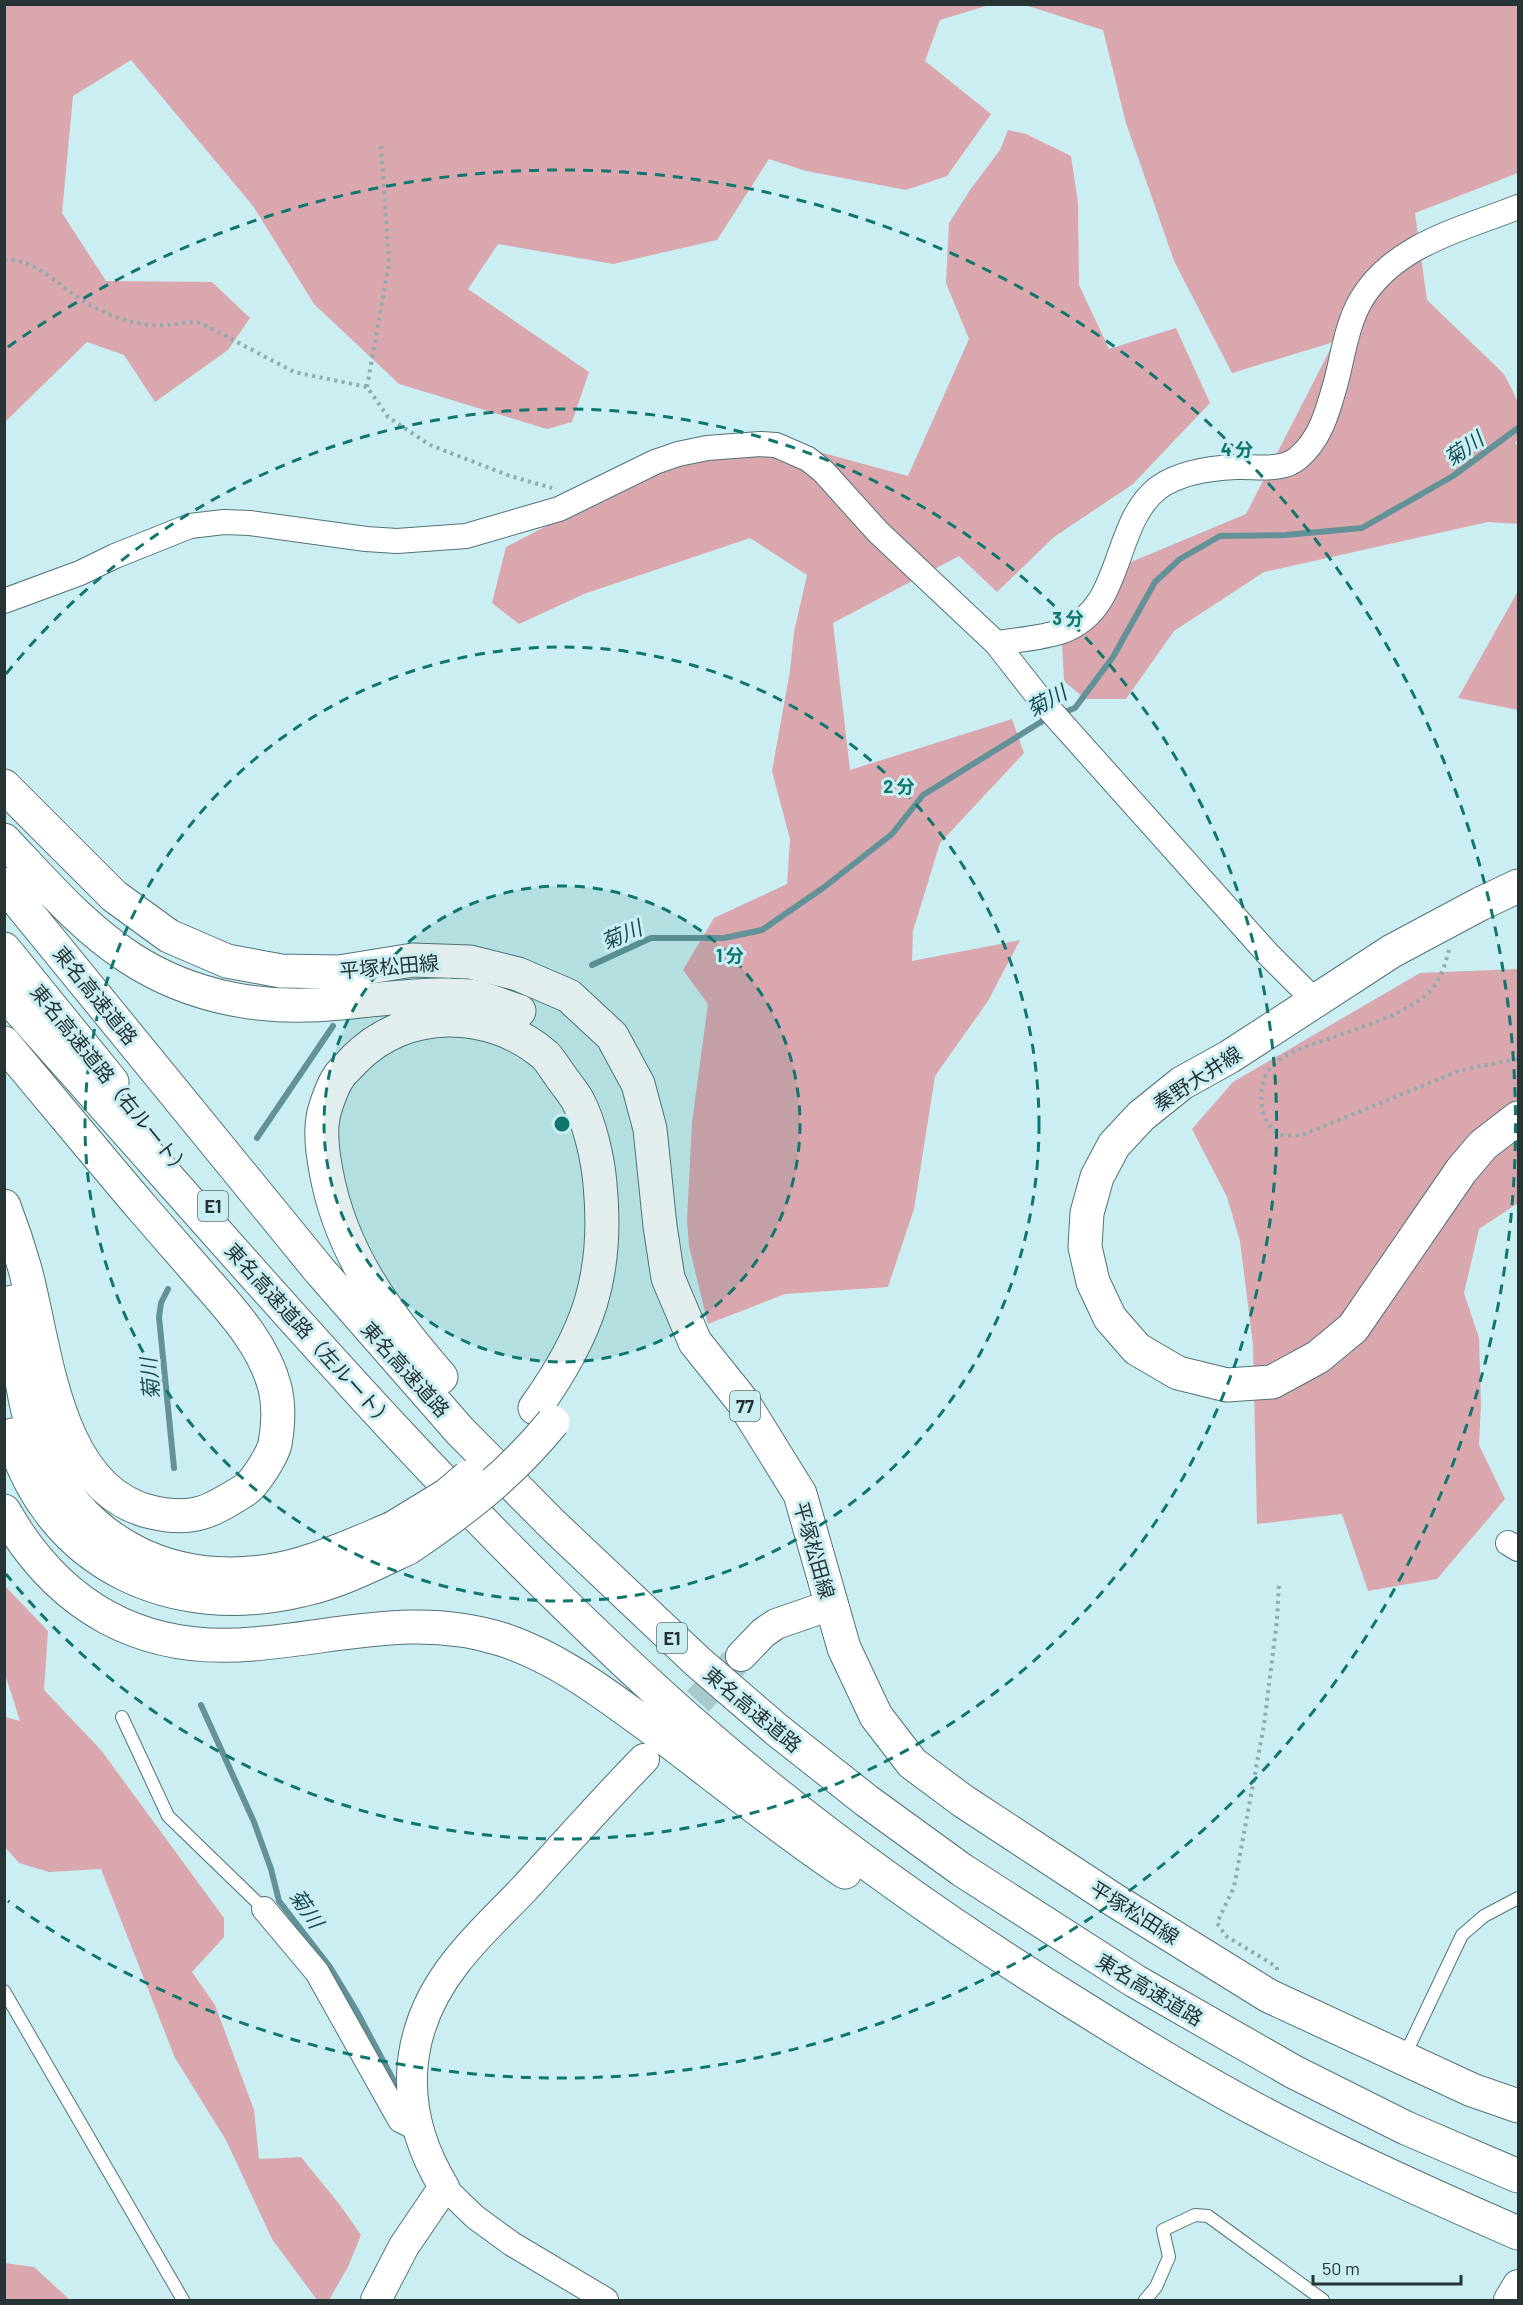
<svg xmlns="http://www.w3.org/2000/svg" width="1523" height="2305" viewBox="0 0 1523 2305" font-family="Barlow,'Noto Sans JP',sans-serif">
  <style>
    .green { fill: #dba7af }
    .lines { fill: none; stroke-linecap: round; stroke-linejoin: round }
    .stream { stroke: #629298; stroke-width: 6 }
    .tertiary-tunnel { stroke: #a9c9cc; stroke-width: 30; stroke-dasharray: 30 15; stroke-linecap: butt }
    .service-casing { stroke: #527377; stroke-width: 14 }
    .minor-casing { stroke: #527377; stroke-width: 26 }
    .tertiary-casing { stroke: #527377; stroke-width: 32 }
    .secondary-casing { stroke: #527377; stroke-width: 35 }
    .primary-casing { stroke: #527377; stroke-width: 35 }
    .motorway-casing { stroke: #527377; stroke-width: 35 }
    .path { stroke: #8fabaf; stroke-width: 4; stroke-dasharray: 3 4.5; stroke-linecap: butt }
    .service { stroke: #fff; stroke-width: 12 }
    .minor { stroke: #fff; stroke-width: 24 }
    .tertiary { stroke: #fff; stroke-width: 30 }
    .secondary { stroke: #fff; stroke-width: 33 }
    .primary { stroke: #fff; stroke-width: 33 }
    .motorway { stroke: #fff; stroke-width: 33 }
    .motorway-bridge-casing { stroke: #527377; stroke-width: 35; stroke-linecap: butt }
    .motorway-bridge { stroke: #fff; stroke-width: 33 }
    .ring { fill: none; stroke: #0f766e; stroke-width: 3; stroke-dasharray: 10 8 }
    .labels { text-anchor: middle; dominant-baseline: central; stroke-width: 6; stroke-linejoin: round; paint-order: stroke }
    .shield { fill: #caeef2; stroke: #576c6e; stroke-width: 1.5 }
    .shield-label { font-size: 18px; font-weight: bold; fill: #263436 }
    .street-label { font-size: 20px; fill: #263436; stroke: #caeef2 }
    .water-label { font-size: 21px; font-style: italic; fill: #164e54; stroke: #caeef2 }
    .centre { fill: #0f766e; stroke: #caeef2; stroke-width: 3 }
    .ring-label { font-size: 18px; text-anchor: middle; font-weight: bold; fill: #0f766e; stroke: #caeef2; stroke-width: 6; stroke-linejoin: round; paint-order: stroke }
  </style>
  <rect width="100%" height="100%" fill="#caeef2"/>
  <path class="green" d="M5,4L989,5L940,20L925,61L991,114L947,176L906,190L806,171L769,159L717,240L613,264L498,244L468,289L589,372L572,422L547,429L399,384L314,304L253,206L131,60L73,96L62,213L106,281L212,282L250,318L228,350L155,402L124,355L87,342L5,422Z
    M1025,5H1518V173L1415,213L1427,300L1504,374L1518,402V440L1515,443L1518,446V524L1488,522L1264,572L1174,631L1126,699H1085L1064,681L1062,643L1069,615L1103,582L1131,562L1246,514L1334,342L1232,373L1174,261L1126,123L1103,30Z
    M1008,130L1026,134L1071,156L1078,203L1079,285L1109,349L1176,328L1210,403L1133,484L1054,537L997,592L959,556L833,623L850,770L1012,719L1024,753L940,843L913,931L912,961L1020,940L988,1001L935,1076L914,1209L888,1287L785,1294L708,1324L689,1246L687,1221L692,1122L708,1004L683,970L714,918L787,884L790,839L772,771L790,671L794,632L807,575L750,538L584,594L519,624L492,603L506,547L691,451L797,446L908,476L969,339L946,283L949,223L970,190L1000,150Z
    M1518,591V710L1458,698Z
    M1518,969V1203L1479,1229L1464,1293L1479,1338L1481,1404L1479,1445L1505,1499L1437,1579L1368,1591L1342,1514L1257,1524L1253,1345L1240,1241L1227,1197L1192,1129L1233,1082L1420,973Z
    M5,1586L48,1631L44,1690L101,1750L224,1918V1937L192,1972L215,2005L254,2110L259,2159L301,2157L340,2205L361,2235L348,2267L329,2300H317L272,2239L226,2140L175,2058L101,1869L49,1872L19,1863L5,1847V1717L20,1721L5,1674Z
    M4,2263L34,2267L70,2300H5Z"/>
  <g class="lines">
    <path class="stream" d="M1062,713L1075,708L1113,657L1155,582L1180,559L1220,536L1285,535L1362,528L1453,476L1518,428
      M592,965L651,938H724L762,930L823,888L892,834L923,795L1049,717
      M257,1138L333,1026
      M168,1289L161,1303L159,1317L174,1468
      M201,1705L254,1822L271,1869L279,1901L330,1967L356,2010L396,2085"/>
    <path class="tertiary-tunnel" d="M667,1734L735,1662"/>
    <defs>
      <path id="service" d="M122,1717L168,1816L264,1909
        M4,1991L183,2300
        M1404,2057L1462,1935L1484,1916L1518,1898
        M1145,2300L1156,2287L1169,2257L1163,2230L1195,2215L1208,2216L1323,2300"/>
      <path id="minor" d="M4,601L80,573L115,556L190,526L224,522L250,523L366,539L397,541L466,536L559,509L655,462L678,454L707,448L760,444L776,445L808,459L823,471L878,532L996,643L1040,699L1268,954L1315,1001
        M996,643C1018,640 1043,638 1063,631C1125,608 1111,525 1158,488C1180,472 1211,468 1236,467C1256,466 1282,472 1298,458C1321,439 1328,410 1336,382C1343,355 1347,324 1361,300C1394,244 1463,229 1518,207
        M1508,1543L1518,1549
        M264,1909L317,1972L400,2120L418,2129
        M444,2187L475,2217L512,2244L606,2300"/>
      <path id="tertiary" d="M741,1656L763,1633L776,1624L831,1605
        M376,2300L404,2246L444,2187C398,2112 401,2032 456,1962C476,1936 501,1913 524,1889C564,1845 603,1801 644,1759
        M1509,2300L1518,2285"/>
      <path id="secondary" d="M1518,886L1480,904L1392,951L1229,1057L1182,1083L1141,1116L1114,1145L1097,1177L1087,1213L1085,1247L1093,1282L1110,1318L1137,1349L1178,1373L1227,1385L1272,1382L1318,1357L1353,1328L1461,1171L1483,1145L1518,1118"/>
      <path id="primary" d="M4,786L114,896L169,936L227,961L281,971L339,972L413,960L470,962L518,974L569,996L612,1036L638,1084L650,1129L660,1226L668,1278L695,1342L743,1402L800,1494L844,1648L876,1716L912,1763L963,1801L1114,1900L1269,1996L1472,2090L1518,2106"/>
      <path id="motorway" d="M4,840C43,881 82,927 130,958C193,999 267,1011 340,1003C376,1000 412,994 449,995C457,996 467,995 476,997C490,1000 505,1007 519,1011
        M4,884L320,1271L460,1431L553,1525L698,1662L777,1730L867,1801L962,1870L1135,1981L1294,2072L1406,2128L1518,2176
        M4,949L112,1082
        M4,993C219,1232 425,1481 663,1697C793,1815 936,1918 1086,2010C1145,2047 1205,2083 1266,2115C1348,2158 1433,2196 1518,2233
        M4,1043C51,1099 97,1155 144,1210C164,1233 184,1256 204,1279C232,1311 264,1345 275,1388C279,1405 278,1427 275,1444C272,1456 255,1483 245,1490C210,1512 193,1522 151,1512C55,1490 46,1346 25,1269C19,1248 12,1227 4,1206
        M12,1302C18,1345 20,1390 34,1432C74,1547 184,1597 300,1564C332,1555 362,1541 393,1528
        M441,1377C387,1315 341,1254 326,1171C323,1155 320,1134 323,1118C324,1109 333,1085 338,1078C342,1071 349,1066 354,1060C405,1007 490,1008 545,1055C550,1060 554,1067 559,1074C565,1083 573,1092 578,1101C590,1124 598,1159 600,1184C609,1276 588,1334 535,1408
        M12,1435C50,1566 174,1621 302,1590C339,1582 374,1564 408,1548
        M4,1511C59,1608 142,1654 253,1644C340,1637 417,1612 504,1640C557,1658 601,1691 646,1724C712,1773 776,1826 845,1872"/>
    </defs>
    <use href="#service" class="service-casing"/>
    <use href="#minor" class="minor-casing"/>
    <use href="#tertiary" class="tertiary-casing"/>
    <use href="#secondary" class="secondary-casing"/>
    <use href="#primary" class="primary-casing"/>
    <use href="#motorway" class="motorway-casing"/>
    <path class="path" d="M4,260C34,257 61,288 85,302C108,316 138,327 165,325C179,324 186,321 201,323L294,372L367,387L388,417L430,445L510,476L552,488
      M367,387L389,263L381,146
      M1449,950C1445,966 1439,984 1426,995C1398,1019 1332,1036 1295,1051C1286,1056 1275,1061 1269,1070C1257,1087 1258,1123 1279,1134C1286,1137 1295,1135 1302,1135L1461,1070L1518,1059
      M1277,1970V1967L1226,1936L1217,1923L1234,1887L1264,1725L1277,1620L1279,1583"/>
    <use href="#service" class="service"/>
    <use href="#minor" class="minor"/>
    <use href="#tertiary" class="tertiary"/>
    <use href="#secondary" class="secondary"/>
    <use href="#primary" class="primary"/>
    <use href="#motorway" class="motorway"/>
    <defs>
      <path id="motorway-bridge" d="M393,1528L447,1495L468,1477
        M408,1548C463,1511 511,1474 553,1422"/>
    </defs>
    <use href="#motorway-bridge" class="motorway-bridge-casing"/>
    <use href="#motorway-bridge" class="motorway-bridge"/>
  </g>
  <circle cx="562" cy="1124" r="238" fill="#0f766e" fill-opacity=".12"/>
  <g class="ring">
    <circle cx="562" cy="1124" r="238"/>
    <circle cx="562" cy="1124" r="477"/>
    <path d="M6 674A715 715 0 1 1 6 1574"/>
    <path d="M8 347A954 954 0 1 1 8 1901"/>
  </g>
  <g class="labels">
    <g class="shield">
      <rect x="198" y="1191" width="30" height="30" rx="4.5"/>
      <rect x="730" y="1391" width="30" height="30" rx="4.5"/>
      <rect x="657" y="1623" width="30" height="30" rx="4.5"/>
    </g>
    <g class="shield-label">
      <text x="213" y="1206">E1</text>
      <text x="745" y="1406">77</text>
      <text x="672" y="1638">E1</text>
    </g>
    <g class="street-label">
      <text transform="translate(389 966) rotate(-5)">平塚松田線</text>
      <text transform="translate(96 995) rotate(51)">東名高速道路</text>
      <text transform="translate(1197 1078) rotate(-33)">秦野大井線</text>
      <text transform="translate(111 1080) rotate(51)">東名高速道路（右ルート）</text>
      <text transform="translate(310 1335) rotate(48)">東名高速道路（左ルート）</text>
      <text transform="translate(406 1369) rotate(48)">東名高速道路</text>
      <text transform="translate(815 1550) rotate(74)">平塚松田線</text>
      <text transform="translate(753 1709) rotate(40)">東名高速道路</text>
      <text transform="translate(1135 1912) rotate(32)">平塚松田線</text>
      <text transform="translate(1150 1989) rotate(31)">東名高速道路</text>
    </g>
    <g class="water-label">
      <text transform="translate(1463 448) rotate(-35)">菊川</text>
      <text transform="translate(1046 700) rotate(-29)">菊川</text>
      <text transform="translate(621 934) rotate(-23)">菊川</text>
      <text transform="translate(149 1379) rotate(-95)">菊川</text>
      <text transform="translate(307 1908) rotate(56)">菊川</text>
    </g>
  </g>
  <circle cx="562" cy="1124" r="9" class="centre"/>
  <g class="ring-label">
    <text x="1237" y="456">4 分</text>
    <text x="1068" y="625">3 分</text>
    <text x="899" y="793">2 分</text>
    <text x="730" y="962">1 分</text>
  </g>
  <rect width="1523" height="2305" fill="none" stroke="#263436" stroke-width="12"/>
  <path d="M1313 2275v9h148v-9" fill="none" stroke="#263436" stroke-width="3"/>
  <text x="1322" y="2275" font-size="18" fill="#263436" stroke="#caeef2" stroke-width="4.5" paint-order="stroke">50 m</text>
</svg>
